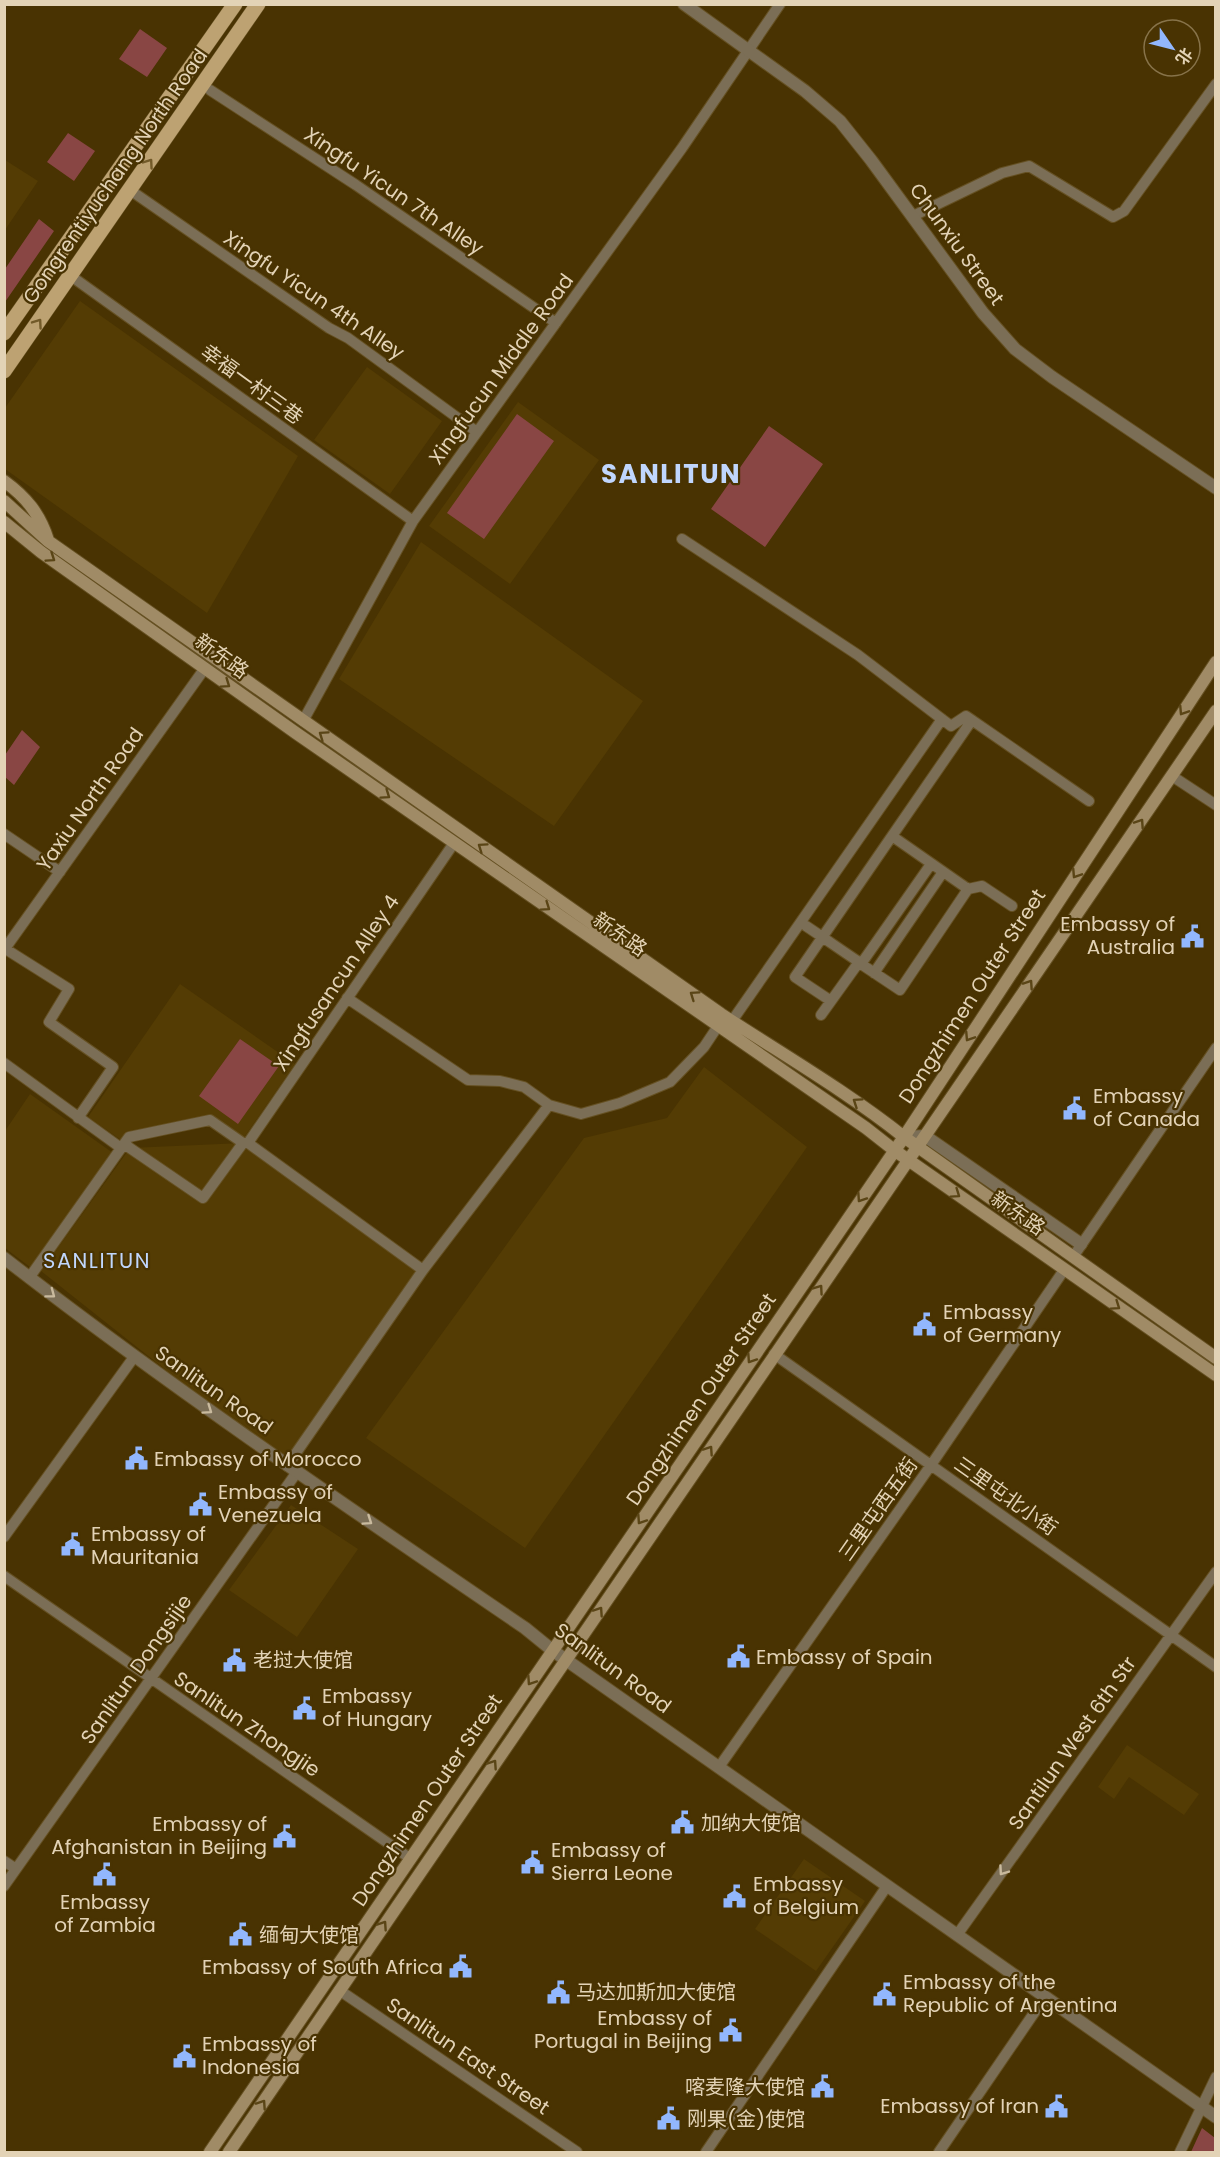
<svg xmlns="http://www.w3.org/2000/svg" width="1220" height="2157" viewBox="0 0 1220 2157" font-family="Poppins,'Noto Sans SC',sans-serif">
  <style>
    .built { fill: #543c04 }
    .green { fill: #894644 }
    .lines { fill: none; stroke-linecap: round; stroke-linejoin: round }
    .minor-casing { stroke: #655022; stroke-width: 12 }
    .tertiary-casing { stroke: #655022; stroke-width: 14 }
    .secondary-casing { stroke: #655022; stroke-width: 14 }
    .primary-casing { stroke: #655022; stroke-width: 16 }
    .minor { stroke: #7b6e56; stroke-width: 10 }
    .tertiary { stroke: #7b6e56; stroke-width: 12 }
    .secondary { stroke: #a08b66; stroke-width: 12 }
    .primary { stroke: #bda272; stroke-width: 15 }
    .oneway { stroke: #725a29 }
    .oneway2 { stroke: #5a4516 }
    .oneway3 { stroke: #c9ba9e }
    .labels { text-anchor: middle; dominant-baseline: central; stroke-width: 4.5; stroke-linejoin: round; paint-order: stroke }
    .street-label { font-size: 20px; fill: #e3d3b6; stroke: #493302 }
    .poi-label { font-size: 20px; fill: #e3d3b6; stroke: #493302; text-anchor: start }
    .neighbourhood-label { font-size: 21px; letter-spacing: 1.5px; fill: #c0d6fd; stroke: #493302 }
    .district-label { font-size: 26px; font-weight: bold; letter-spacing: 1.5px; fill: #c0d6fd; stroke: #493302 }
  </style>
  <rect width="100%" height="100%" fill="#493302"/>
  <path class="built" d="M5,160L38,181L5,230Z
    M80,301L298,456L207,613L5,469V408Z
    M367,367L442,421L390,494L314,440Z
    M518,402L599,460L510,584L429,526Z
    M421,542L643,701L554,826L339,679Z
    M180,984L295,1064L243,1139L210,1117L132,1135L127,1131L121,1140L88,1117Z
    M704,1067L807,1147L525,1548L366,1438L584,1138L667,1118Z
    M30,1094L113,1153L30,1267L5,1248V1131Z
    M243,1143L423,1270L287,1466L41,1271L130,1148Z
    M291,1505L358,1549L297,1637L229,1590Z
    M1127,1745L1199,1794L1184,1815L1129,1777L1114,1799L1098,1787Z
    M804,1859L865,1901L816,1971L755,1929Z"/>
  <path class="green" d="M140,29L167,48L147,77L119,59Z
    M68,133L95,151L74,181L47,162Z
    M39,219L54,231L5,302V269Z
    M517,414L554,441L484,539L447,513Z
    M769,426L823,464L765,547L711,509Z
    M22,730L40,747L14,785L5,777V755Z
    M240,1039L279,1066L238,1124L199,1096Z
    M1202,2128L1215,2138V2152H1191Z"/>
  <g class="lines">
    <defs>
      <path id="minor" d="M210,90L356,185L556,323
        M130,190L329,328L348,338L477,432
        M913,216L1002,173L1029,166L1113,217L1124,211L1216,84
        M71,276L413,521
        M682,539L858,655L951,726L966,716L1089,801
        M303,721L413,521L682,148L780,4
        M1172,776L1216,805
        M4,834L60,872
        M892,836L972,720
        M968,889L982,886L1012,906
        M806,926C824,938 841,950 859,962L861,964L900,990L968,889L892,836L795,977L831,1001L859,962L821,1015
        M4,948L69,989L49,1022L113,1067L78,1118
        M4,950L205,668
        M861,964L931,864
        M874,973L943,872
        M347,998L468,1080L500,1081L524,1087L549,1105
        M732,1021L942,719
        M4,1063L121,1148
        M248,1143L454,843
        M124,1144L129,1137L210,1120L243,1143
        M1073,1257L1216,1048
        M29,1278L124,1144L203,1198L243,1143H248L423,1270
        M774,1354L1216,1667
        M287,1466L423,1270L549,1105L581,1114L620,1103L670,1082L704,1047L718,1026
        M4,1537L134,1357
        M4,1576L411,1859
        M719,1767L931,1465L1064,1270
        M4,1861L16,1869
        M4,1886L297,1472
        M957,1935L1216,1572
        M339,1990L577,2152
        M706,2152L887,1886
        M939,2152L1045,1997
        M1180,2152L1216,2077"/>
      <path id="tertiary" d="M684,4L805,91L840,121L871,160L983,313L1015,349L1052,377L1216,488
        M904,1137L925,1136L1081,1244
        M4,1258C173,1389 349,1508 525,1628L552,1650L1216,2117"/>
      <path id="secondary" d="M4,481C26,497 40,514 48,540
        M4,501L48,541L721,1014C782,1054 846,1091 904,1137L1216,1358
        M4,522L41,552L296,733L866,1128L894,1150L1216,1375
        M210,2152L904,1137L1216,662
        M229,2152L1216,711"/>
      <path id="primary" d="M4,333L235,4
        M4,371L258,4"/>
    </defs>
    <use href="#minor" class="minor-casing"/>
    <use href="#tertiary" class="tertiary-casing"/>
    <use href="#secondary" class="secondary-casing"/>
    <use href="#primary" class="primary-casing"/>
    <use href="#minor" class="minor"/>
    <use href="#tertiary" class="tertiary"/>
    <use href="#secondary" class="secondary"/>
    <use href="#primary" class="primary"/>
  </g>
  <defs><path id="oneway-chevron" d="M-2-3.5L2.5 0L-2 3.5" fill="none" stroke-width="1.6" stroke-linecap="round" stroke-linejoin="round" transform="scale(1.5)"/></defs>
  <g class="oneway">
    <use href="#oneway-chevron" transform="translate(149 163) rotate(-55)"/>
    <use href="#oneway-chevron" transform="translate(38 323) rotate(-55)"/>
  </g>
  <g class="oneway2">
    <use href="#oneway-chevron" transform="translate(51 558) rotate(34)"/>
    <use href="#oneway-chevron" transform="translate(226 684) rotate(35)"/>
    <use href="#oneway-chevron" transform="translate(1183 711) rotate(123)"/>
    <use href="#oneway-chevron" transform="translate(323 735) rotate(-145)"/>
    <use href="#oneway-chevron" transform="translate(386 795) rotate(35)"/>
    <use href="#oneway-chevron" transform="translate(1140 823) rotate(-56)"/>
    <use href="#oneway-chevron" transform="translate(482 847) rotate(-145)"/>
    <use href="#oneway-chevron" transform="translate(1076 874) rotate(123)"/>
    <use href="#oneway-chevron" transform="translate(546 907) rotate(35)"/>
    <use href="#oneway-chevron" transform="translate(1029 984) rotate(-56)"/>
    <use href="#oneway-chevron" transform="translate(694 995) rotate(-145)"/>
    <use href="#oneway-chevron" transform="translate(969 1037) rotate(123)"/>
    <use href="#oneway-chevron" transform="translate(857 1102) rotate(-146)"/>
    <use href="#oneway-chevron" transform="translate(956 1194) rotate(35)"/>
    <use href="#oneway-chevron" transform="translate(861 1198) rotate(124)"/>
    <use href="#oneway-chevron" transform="translate(819 1289) rotate(-55)"/>
    <use href="#oneway-chevron" transform="translate(1116 1306) rotate(35)"/>
    <use href="#oneway-chevron" transform="translate(751 1359) rotate(124)"/>
    <use href="#oneway-chevron" transform="translate(709 1450) rotate(-56)"/>
    <use href="#oneway-chevron" transform="translate(641 1520) rotate(124)"/>
    <use href="#oneway-chevron" transform="translate(599 1611) rotate(-56)"/>
    <use href="#oneway-chevron" transform="translate(531 1681) rotate(124)"/>
    <use href="#oneway-chevron" transform="translate(493 1764) rotate(-56)"/>
    <use href="#oneway-chevron" transform="translate(383 1925) rotate(-56)"/>
    <use href="#oneway-chevron" transform="translate(262 2104) rotate(-56)"/>
  </g>
  <g class="oneway3">
    <use href="#oneway-chevron" transform="translate(51 1294) rotate(37)"/>
    <use href="#oneway-chevron" transform="translate(208 1410) rotate(35)"/>
    <use href="#oneway-chevron" transform="translate(368 1521) rotate(34)"/>
    <use href="#oneway-chevron" transform="translate(1003 1871) rotate(125)"/>
  </g>
  <defs>
    <symbol id="civic-bare" viewBox="-9 -9 18 18"><path d="M-.6-6.5H3V-4.5H.6V-3L4-1V1h2V6H-6V1h2V-1L-.6-3ZM-1.2 2.5V6h2.4V2.5Z" fill="#92b7fd" stroke="#493302" stroke-width="2.5" paint-order="stroke"/></symbol>
  </defs>
  <g fill-rule="evenodd">
    <use href="#civic-bare" x="1176" y="920" width="33" height="33"/>
    <use href="#civic-bare" x="1058" y="1092" width="33" height="33"/>
    <use href="#civic-bare" x="908" y="1308" width="33" height="33"/>
    <use href="#civic-bare" x="120" y="1442" width="33" height="33"/>
    <use href="#civic-bare" x="184" y="1488" width="33" height="33"/>
    <use href="#civic-bare" x="56" y="1528" width="33" height="33"/>
    <use href="#civic-bare" x="722" y="1640" width="33" height="33"/>
    <use href="#civic-bare" x="218" y="1644" width="33" height="33"/>
    <use href="#civic-bare" x="288" y="1692" width="33" height="33"/>
    <use href="#civic-bare" x="666" y="1806" width="33" height="33"/>
    <use href="#civic-bare" x="268" y="1820" width="33" height="33"/>
    <use href="#civic-bare" x="516" y="1846" width="33" height="33"/>
    <use href="#civic-bare" x="88" y="1858" width="33" height="33"/>
    <use href="#civic-bare" x="718" y="1880" width="33" height="33"/>
    <use href="#civic-bare" x="224" y="1918" width="33" height="33"/>
    <use href="#civic-bare" x="444" y="1950" width="33" height="33"/>
    <use href="#civic-bare" x="542" y="1976" width="33" height="33"/>
    <use href="#civic-bare" x="868" y="1978" width="33" height="33"/>
    <use href="#civic-bare" x="714" y="2014" width="33" height="33"/>
    <use href="#civic-bare" x="168" y="2040" width="33" height="33"/>
    <use href="#civic-bare" x="806" y="2070" width="33" height="33"/>
    <use href="#civic-bare" x="1040" y="2090" width="33" height="33"/>
    <use href="#civic-bare" x="652" y="2102" width="33" height="33"/>
  </g>
  <g class="labels">
    <g class="street-label">
      <text transform="translate(115 176) rotate(-55)">Gongrentiyuchang North Road</text>
      <text transform="translate(394 191) rotate(34)">Xingfu Yicun 7th Alley</text>
      <text transform="translate(957 244) rotate(54)">Chunxiu Street</text>
      <text transform="translate(314 295) rotate(34)">Xingfu Yicun 4th Alley</text>
      <text transform="translate(501 369) rotate(-54)">Xingfucun Middle Road</text>
      <text transform="translate(252 384) rotate(36)">幸福一村三巷</text>
      <text transform="translate(222 656) rotate(36)">新东路</text>
      <text transform="translate(90 799) rotate(-55)">Yaxiu North Road</text>
      <text transform="translate(620 934) rotate(35)">新东路</text>
      <text transform="translate(336 983) rotate(-56)">Xingfusancun Alley 4</text>
      <text transform="translate(972 996) rotate(-57)">Dongzhimen Outer Street</text>
      <text transform="translate(1018 1213) rotate(35)">新东路</text>
      <text transform="translate(214 1390) rotate(35)">Sanlitun Road</text>
      <text transform="translate(701 1399) rotate(-56)">Dongzhimen Outer Street</text>
      <text transform="translate(1006 1496) rotate(35)">三里屯北小街</text>
      <text transform="translate(878 1509) rotate(-55)">三里屯西五街</text>
      <text transform="translate(613 1668) rotate(36)">Sanlitun Road</text>
      <text transform="translate(136 1669) rotate(-55)">Sanlitun Dongsijie</text>
      <text transform="translate(247 1724) rotate(34)">Sanlitun Zhongjie</text>
      <text transform="translate(1072 1743) rotate(-55)">Santilun West 6th Str</text>
      <text transform="translate(427 1800) rotate(-56)">Dongzhimen Outer Street</text>
      <text transform="translate(468 2056) rotate(34)">Sanlitun East Street</text>
    </g>
    <g class="poi-label">
      <text x="1175" y="924" text-anchor="end">Embassy of<tspan x="1175" dy="23">Australia</tspan></text>
      <text x="1093" y="1096">Embassy<tspan x="1093" dy="23">of Canada</tspan></text>
      <text x="943" y="1312">Embassy<tspan x="943" dy="23">of Germany</tspan></text>
      <text x="154" y="1459">Embassy of Morocco</text>
      <text x="218" y="1492">Embassy of<tspan x="218" dy="23">Venezuela</tspan></text>
      <text x="91" y="1534">Embassy of<tspan x="91" dy="23">Mauritania</tspan></text>
      <text x="756" y="1657">Embassy of Spain</text>
      <text x="253" y="1660">老挝大使馆</text>
      <text x="322" y="1696">Embassy<tspan x="322" dy="23">of Hungary</tspan></text>
      <text x="701" y="1823">加纳大使馆</text>
      <text x="267" y="1824" text-anchor="end">Embassy of<tspan x="267" dy="23">Afghanistan in Beijing</tspan></text>
      <text x="551" y="1850">Embassy of<tspan x="551" dy="23">Sierra Leone</tspan></text>
      <text x="753" y="1884">Embassy<tspan x="753" dy="23">of Belgium</tspan></text>
      <text x="105" y="1902" text-anchor="middle">Embassy<tspan x="105" dy="23">of Zambia</tspan></text>
      <text x="259" y="1935">缅甸大使馆</text>
      <text x="443" y="1967" text-anchor="end">Embassy of South Africa</text>
      <text x="903" y="1982">Embassy of the<tspan x="903" dy="23">Republic of Argentina</tspan></text>
      <text x="576" y="1992">马达加斯加大使馆</text>
      <text x="712" y="2018" text-anchor="end">Embassy of<tspan x="712" dy="23">Portugal in Beijing</tspan></text>
      <text x="202" y="2044">Embassy of<tspan x="202" dy="23">Indonesia</tspan></text>
      <text x="805" y="2087" text-anchor="end">喀麦隆大使馆</text>
      <text x="1039" y="2106" text-anchor="end">Embassy of Iran</text>
      <text x="687" y="2119">刚果(金)使馆</text>
    </g>
    <g class="neighbourhood-label">
      <text x="97" y="1260">SANLITUN</text>
    </g>
    <g class="district-label">
      <text x="671" y="474">SANLITUN</text>
    </g>
  </g>
  <rect width="1220" height="2157" fill="none" stroke="#e3d3b6" stroke-width="12"/>
  <g transform="translate(1172 48) rotate(125)"><circle r="28" fill="#493302" stroke="#87734a" stroke-width="1.5"/>
  <path d="M0-4.5L10 22L0 15L-10 22Z" fill="#92b7fd"/>
  <text y="-9" font-size="16" font-weight="bold" text-anchor="middle" fill="#e3d3b6">北</text>
  </g>
</svg>
